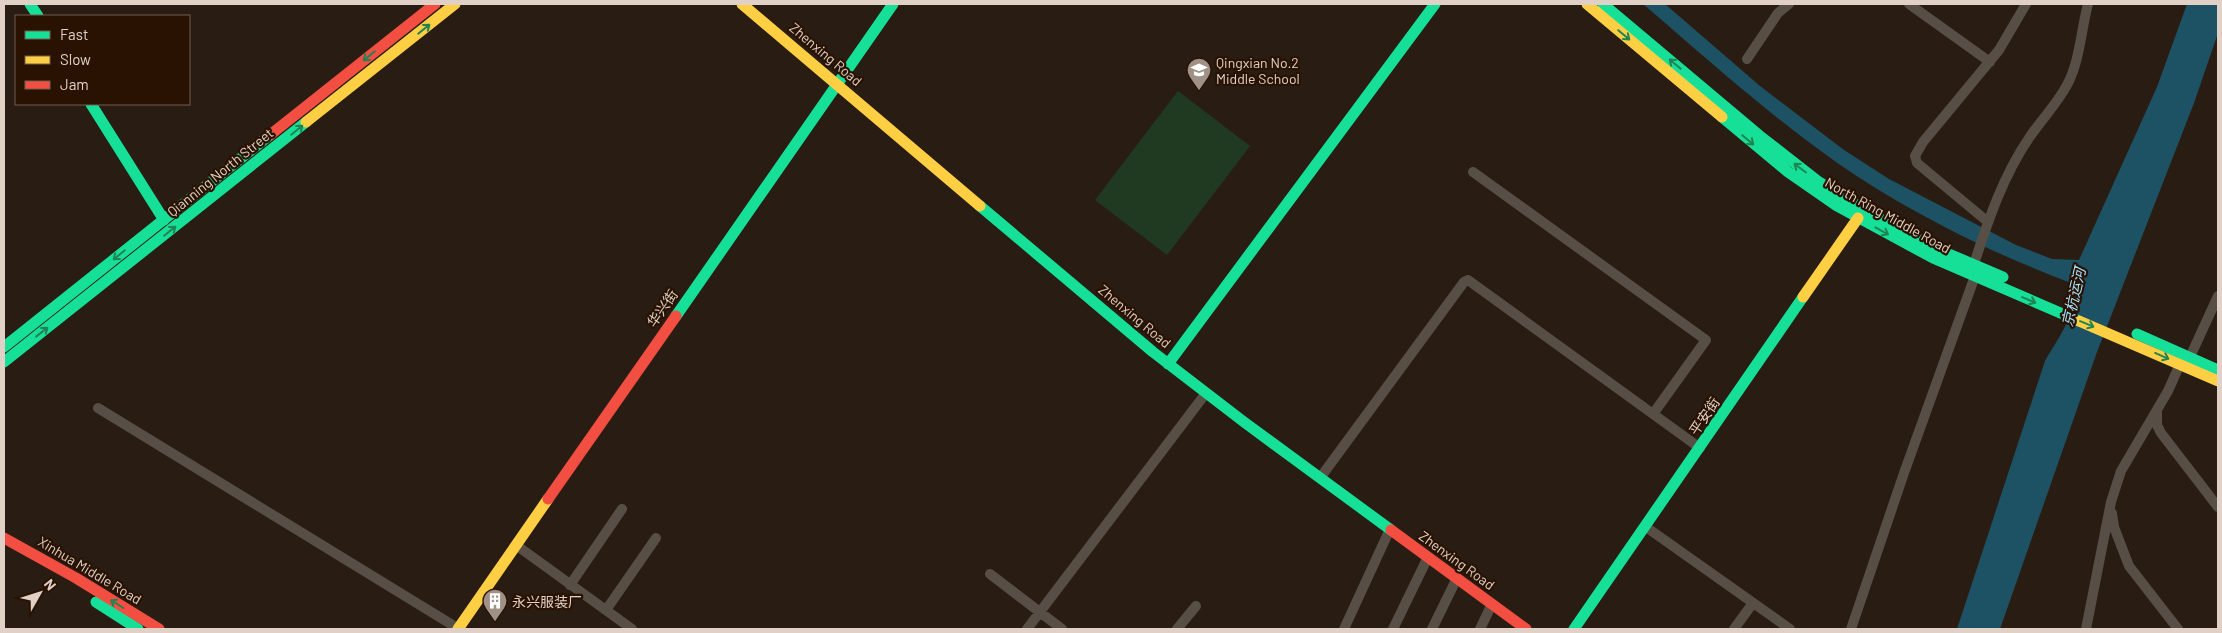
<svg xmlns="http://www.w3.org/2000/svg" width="2222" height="633" viewBox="0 0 2222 633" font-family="Barlow,'Noto Sans SC',sans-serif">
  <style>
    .green { fill: #203a21 }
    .water { fill: #1d5264 }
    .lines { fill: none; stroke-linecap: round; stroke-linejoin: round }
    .street { stroke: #574e46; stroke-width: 10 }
    .fast { stroke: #16e098; stroke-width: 11 }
    .slow { stroke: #ffcf43; stroke-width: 11 }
    .jam { stroke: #f24e42; stroke-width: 11 }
    .oneway { stroke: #1f8354 }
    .labels { text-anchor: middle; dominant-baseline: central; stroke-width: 4.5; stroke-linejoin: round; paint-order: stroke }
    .street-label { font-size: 14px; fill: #e0d0c5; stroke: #291202 }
    .poi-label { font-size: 14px; fill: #e0d0c5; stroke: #291202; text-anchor: start }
    .water-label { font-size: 15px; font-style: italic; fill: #a3def7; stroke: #291202 }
  </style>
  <rect width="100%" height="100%" fill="#291d13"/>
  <path class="green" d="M1178,91L1250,146L1167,255L1095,200Z"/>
  <path class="water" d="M1643,4H1665L1760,86L1844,150L1889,179L2016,245L2052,259L2079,260L2157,87L2187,4H2218V33L2194,103L2097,352L2000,629H1957L2045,361C2059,336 2079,313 2071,283C1989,252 1908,212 1836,162C1768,114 1706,58 1643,4Z"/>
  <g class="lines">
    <path class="street" d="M1909,4L1990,62
      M1747,59L1778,13L1789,4
      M1473,172L1706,340L1653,414
      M1988,222L1917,163L1915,156L1923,142L1999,50L2026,4
      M1974,264C1988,221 2003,176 2029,138C2041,120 2057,104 2067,85C2080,61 2081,30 2088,4
      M2190,357L2218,296
      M98,408L459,629
      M2157,411V425L2161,433L2218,507
      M1320,478L1464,282L1468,280L1700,448
      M2112,513L2114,527L2129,566L2178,629
      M1646,527L1790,629
      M516,545L632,629
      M990,574L1062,629
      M570,585L622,509
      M606,610L656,538
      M1027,629L1206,393
      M1177,629L1196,606
      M1344,629L1390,529
      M1393,629L1428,557
      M1432,629L1457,578
      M1480,629L1492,604
      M1734,629L1753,603
      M1851,629L1904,473L1975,276
      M2086,629L2111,502L2121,471L2168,391L2180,364"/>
    <path class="fast" d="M30,4L38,16
      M1603,4L1760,136L1819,182L1868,212L1937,249L2003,277
      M91,104L164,220
      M1722,117L1788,172L1837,206L1933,258L2079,321
      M980,206L1153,352L1244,422L1391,530
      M676,316L893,4
      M2137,334L2218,370
      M4,347L270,135
      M4,362L306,122
      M1168,364L1435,4
      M96,602L138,629
      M1574,629L1803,297"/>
    <path class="slow" d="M742,4L980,206
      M1587,4L1722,117
      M306,122L455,4
      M1803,297L1858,218
      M2079,321L2218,381
      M458,629L548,499"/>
    <path class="jam" d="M270,135L435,4
      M548,499L676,316
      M1391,530L1526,629
      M4,538L76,578L159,629"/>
  </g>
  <defs><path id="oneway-shaft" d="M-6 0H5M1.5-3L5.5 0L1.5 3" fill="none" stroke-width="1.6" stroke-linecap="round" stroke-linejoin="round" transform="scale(1.25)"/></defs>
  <g class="oneway">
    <use href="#oneway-shaft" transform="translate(424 29) rotate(-39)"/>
    <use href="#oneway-shaft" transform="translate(1624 35) rotate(40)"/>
    <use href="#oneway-shaft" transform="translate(369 56) rotate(141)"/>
    <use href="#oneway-shaft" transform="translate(1675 64) rotate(-140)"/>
    <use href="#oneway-shaft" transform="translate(297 130) rotate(-39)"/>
    <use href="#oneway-shaft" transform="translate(1748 140) rotate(40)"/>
    <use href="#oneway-shaft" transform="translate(1800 168) rotate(-143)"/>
    <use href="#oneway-shaft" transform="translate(170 231) rotate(-39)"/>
    <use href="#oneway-shaft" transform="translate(1882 231) rotate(29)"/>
    <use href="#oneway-shaft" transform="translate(119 255) rotate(141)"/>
    <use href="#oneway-shaft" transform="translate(2029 300) rotate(23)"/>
    <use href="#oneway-shaft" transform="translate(2087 324) rotate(23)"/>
    <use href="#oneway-shaft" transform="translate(42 332) rotate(-38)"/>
    <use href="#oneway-shaft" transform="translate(2162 356) rotate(24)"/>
    <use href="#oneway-shaft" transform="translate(117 604) rotate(-148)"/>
  </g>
  <defs>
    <symbol id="school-pin" viewBox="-11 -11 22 30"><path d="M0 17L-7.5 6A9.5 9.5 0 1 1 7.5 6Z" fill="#a09187" stroke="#291202"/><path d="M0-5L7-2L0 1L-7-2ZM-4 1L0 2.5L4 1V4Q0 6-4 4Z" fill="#fff"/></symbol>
    <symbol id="building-pin" viewBox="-11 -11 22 30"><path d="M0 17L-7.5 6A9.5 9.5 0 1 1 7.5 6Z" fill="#a09187" stroke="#291202"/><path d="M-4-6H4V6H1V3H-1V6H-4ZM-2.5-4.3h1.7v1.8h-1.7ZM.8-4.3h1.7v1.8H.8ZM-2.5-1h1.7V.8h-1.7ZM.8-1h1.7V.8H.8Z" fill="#fff"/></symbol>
  </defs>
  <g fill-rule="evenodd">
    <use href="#school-pin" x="1185" y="56" width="28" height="38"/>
    <use href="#building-pin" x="481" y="587" width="28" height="38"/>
  </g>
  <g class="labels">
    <g class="street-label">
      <text transform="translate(826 54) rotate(40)">Zhenxing Road</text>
      <text transform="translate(220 172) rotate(-39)">Qianning North Street</text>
      <text transform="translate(1888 215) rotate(29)">North Ring Middle Road</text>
      <text transform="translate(662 308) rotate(-55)">华兴街</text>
      <text transform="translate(1135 316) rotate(40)">Zhenxing Road</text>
      <text transform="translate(1704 416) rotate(-56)">平安街</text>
      <text transform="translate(1457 560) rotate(36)">Zhenxing Road</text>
      <text transform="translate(90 570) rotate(31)">Xinhua Middle Road</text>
    </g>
    <g class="poi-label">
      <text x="1216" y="62">Qingxian No.2<tspan x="1216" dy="16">Middle School</tspan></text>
      <text x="512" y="601">永兴服装厂</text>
    </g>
    <g class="water-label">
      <text transform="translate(2073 297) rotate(-77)">京杭运河</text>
    </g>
  </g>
  <rect width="2222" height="633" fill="none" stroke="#e0d0c5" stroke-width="10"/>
  <rect x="15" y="15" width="175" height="90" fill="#291202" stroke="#725e50"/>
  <rect x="25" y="31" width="25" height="8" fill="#16e098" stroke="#725e50"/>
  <text x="60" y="40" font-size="15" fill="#e0d0c5">Fast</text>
  <rect x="25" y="56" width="25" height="8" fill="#ffcf43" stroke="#725e50"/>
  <text x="60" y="65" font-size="15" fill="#e0d0c5">Slow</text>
  <rect x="25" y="81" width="25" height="8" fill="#f24e42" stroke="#725e50"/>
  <text x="60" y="90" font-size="15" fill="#e0d0c5">Jam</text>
  <g transform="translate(40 593) rotate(51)" stroke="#291202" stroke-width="4" paint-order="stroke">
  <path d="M0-4L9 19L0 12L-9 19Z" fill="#e0d0c5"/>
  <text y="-8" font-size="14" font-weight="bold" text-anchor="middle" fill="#e0d0c5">N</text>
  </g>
</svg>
